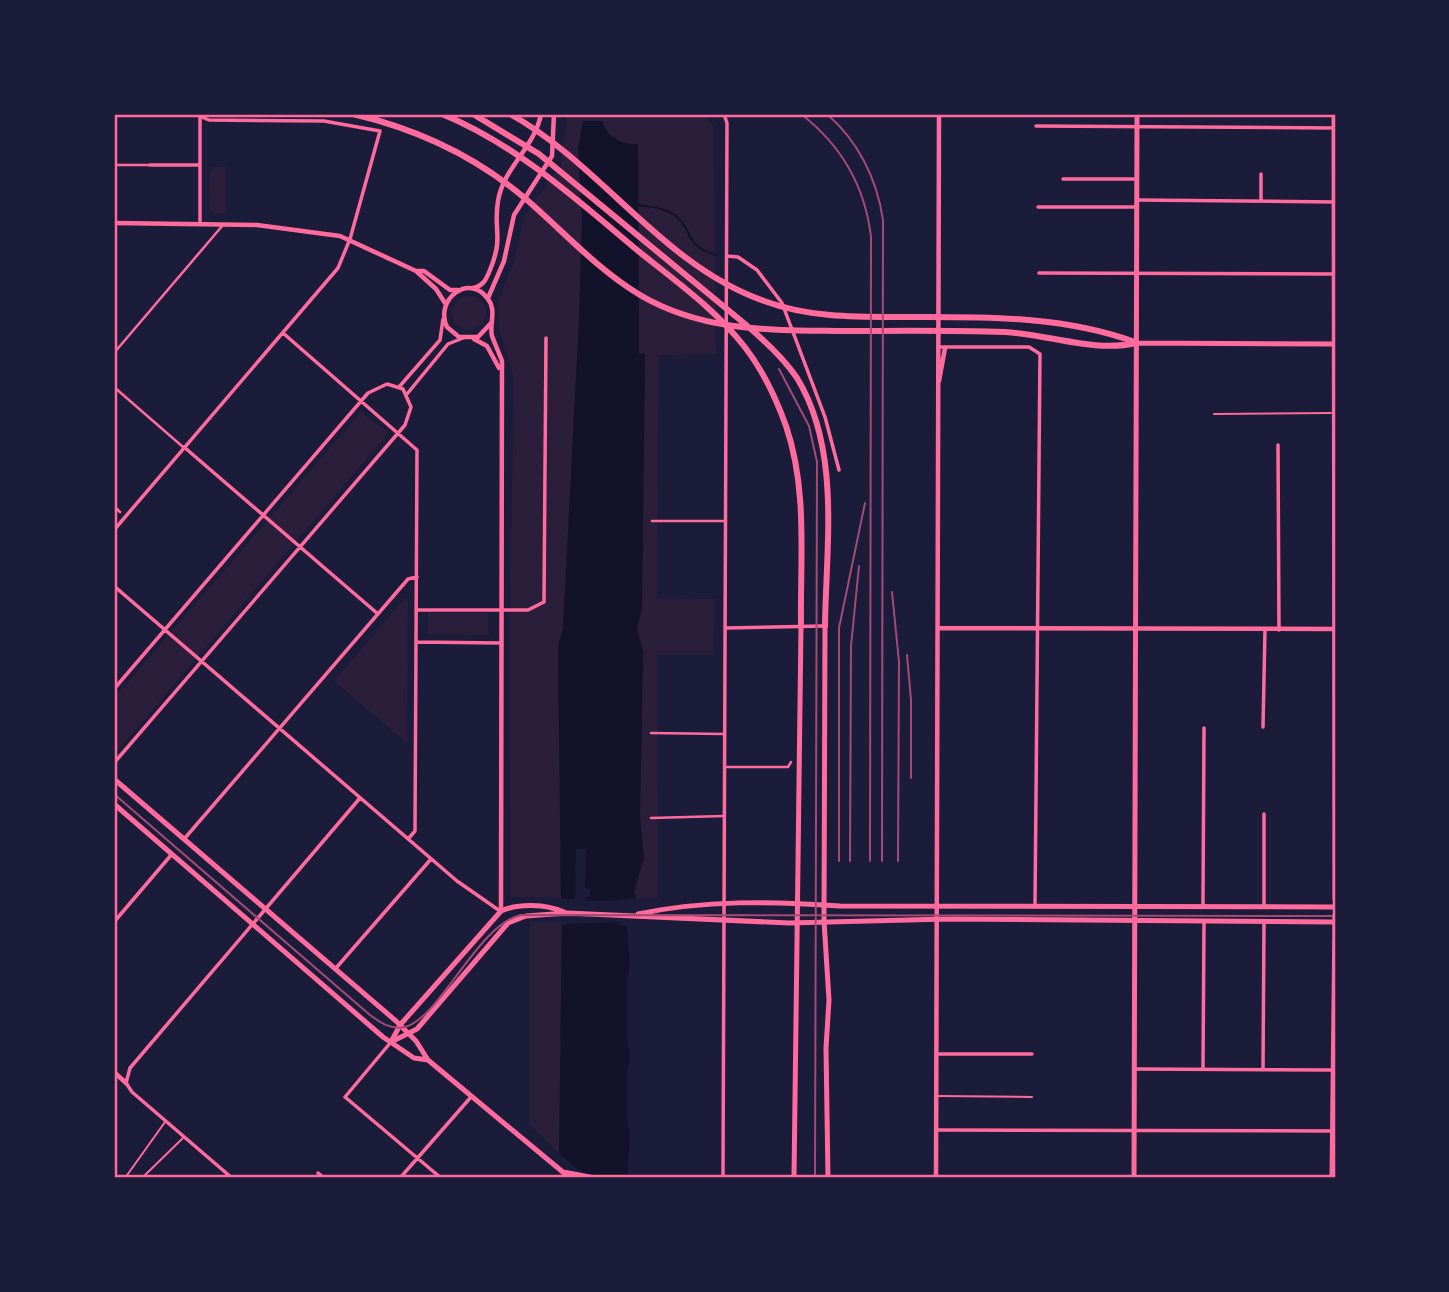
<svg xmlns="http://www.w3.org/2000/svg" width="1449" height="1292" viewBox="0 0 1449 1292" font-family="'Fira Sans Condensed',sans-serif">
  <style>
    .green { fill: #2a1e3b }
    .water { fill: #12122b }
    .pier { fill: #1b1b3a }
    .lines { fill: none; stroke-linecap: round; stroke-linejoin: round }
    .stream { stroke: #12122b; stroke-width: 2 }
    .service { stroke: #ff6b9d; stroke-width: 2 }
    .pedestrian { stroke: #ff6b9d; stroke-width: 2.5 }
    .minor { stroke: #ff6b9d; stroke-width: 3.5 }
    .tertiary { stroke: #ff6b9d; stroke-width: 4.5 }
    .secondary { stroke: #ff6b9d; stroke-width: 5 }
    .primary { stroke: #ff6b9d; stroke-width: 5 }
    .motorway { stroke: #ff6b9d; stroke-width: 6 }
    .tram { stroke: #a44b75; stroke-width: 2 }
    .rail { stroke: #a44b75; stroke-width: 2 }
    .neatline { fill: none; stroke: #ff6b9d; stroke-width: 2.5 }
  </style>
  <rect width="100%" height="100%" fill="#1b1b3a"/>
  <path class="green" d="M567,114H704L714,127L716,354L659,355L657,598L715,599L714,655H657L658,898H636L634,892L644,858L640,818L643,652L637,629L642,607L645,355L639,354L638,144H623L606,131L578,148L582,217L579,321L563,628L558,647L561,898L510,897L509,644L514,379L499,328L498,302L514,262L525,215L561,165Z
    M214,167H226V213L215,214L209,209L210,173Z
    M452 313a17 17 0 1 1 34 0a17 17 0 1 1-34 0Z
    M361,412L386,431V436L114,755V698Z
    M405,598L408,600L407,743L334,681Z
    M428,613H488L489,635L428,634Z
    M530,922H562L559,1154L530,1125Z"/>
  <path class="water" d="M583,121H602C609,139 619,144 638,144L639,353L645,354L642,607L637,629L643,652L640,818L644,858L634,891L636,898L619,900V925L627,926L630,967L627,982V1040L630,1056L627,1071V1121L630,1137L627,1178H580L581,1172L559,1154L562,926L570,924V899L561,898L558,647L563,628L579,321L582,217L578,148Z"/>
  <path class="pier" d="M576,849H586L585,888L590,889V897H585V901L630,900V903H622V922L570,924V899H575Z"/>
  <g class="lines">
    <path class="stream" d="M639,205C651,207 667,208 677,217C694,232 684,246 716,255"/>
    <path class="service" d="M1214,414L1331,413
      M938,1096L1032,1097
      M125,1178L165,1122
      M142,1178L184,1137"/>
    <path class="pedestrian" d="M114,165H149
      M114,353L223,225
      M114,387L183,447
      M114,506L120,512
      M652,521H726
      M651,733L724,734
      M726,767H788L791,762
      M651,818L724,816"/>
    <path class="minor" d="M200,117V223
      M1036,126L1334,128
      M150,165H200
      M1261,174V201
      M1063,179H1137
      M1137,200L1334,202
      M1038,207H1137
      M727,256L738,257L757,270L782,303L825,417L839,470
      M1039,273L1333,274
      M283,333L417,450L415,831L408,839
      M938,347H1029L1040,354L1035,906
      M399,387L440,340L443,319
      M407,394L448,344L463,338
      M1278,445L1279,630
      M184,447L378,614
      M114,530L338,268L350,239L380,131L324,121L209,120L194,114
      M114,586L457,881L500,911
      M417,610H528L544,602L546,338
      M726,628L823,626
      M416,642L501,643
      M114,689L368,393L387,384L403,389L411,407L405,425L114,763
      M1263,727L1265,629
      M1264,814V906
      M185,838L408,579L417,577
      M1203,905L1204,728
      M114,922L172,854
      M336,968L431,859
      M391,1042L345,1097L441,1178
      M937,1054H1032
      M1135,1069L1332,1070
      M1203,1069L1204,921
      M1263,1070L1264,922
      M936,1130L1332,1131
      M318,1173L324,1178
      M232,1178L132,1092L126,1083L130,1068L360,798
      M400,1178L471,1097
      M723,1178L727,123L724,114"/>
    <path class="tertiary" d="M114,223L257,225L340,236L416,271L436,289L445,303
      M416,271H424L450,290H458
      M473,288C483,286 486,280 490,270C504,236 493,231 498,201C503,168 535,147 541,114
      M488,298L504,261L514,215L552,156L554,114
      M492,322L478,337H459L447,327C434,300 469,272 488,299C497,311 489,323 492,336C495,344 499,353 502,361L501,911
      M474,339L487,346L499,368
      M939,381L945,348
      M938,628L1334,629
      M114,1072L126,1083
      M936,1178L939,114"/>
    <path class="secondary" d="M1334,114L1335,899
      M1136,343L1335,344
      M638,914C704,900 773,901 840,906L1335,907
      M391,1042L417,1029L508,923L526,916L567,913L789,923L948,919L1335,922
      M391,1042L400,1025L501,911C519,903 546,904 564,912
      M1134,1178L1137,114
      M1332,1178L1335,915"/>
    <path class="primary" d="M825,626L824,921L829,1000L826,1048L828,1178
      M114,779L396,1021L416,1041L428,1060L570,1178
      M114,804L383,1037L414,1058L428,1060
      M563,1172L595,1178
      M794,1178L801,626"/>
    <path class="motorway" d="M353,114C417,129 477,157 527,200C564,232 598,270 640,295C701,331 767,330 836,331C892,331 949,330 1005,332C1048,334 1094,353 1136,343
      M442,114C517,145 575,198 637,250C674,280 714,308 744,346C762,369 776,398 786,426C808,490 800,560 801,626
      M473,114L539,154L745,324C764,340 783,357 797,378C841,450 826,545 825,626
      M510,114C602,165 663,266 764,301C810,318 857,317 905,317C982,317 1061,315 1135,342
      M1334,629L1335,630"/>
    <path class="tram" d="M779,369L809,426L817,462L815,1178
      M114,794L370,1015C381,1023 391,1030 405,1027C440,1018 478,924 521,915L1335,916"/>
    <path class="rail" d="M801,114C841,145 865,186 871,237L870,861
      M827,114C858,141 877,179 883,220L882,861
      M892,592L899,662L898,861
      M907,655L911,700V778
      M839,861V628L865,503
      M850,861L851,646L859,566"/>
  </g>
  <rect width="1449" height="1292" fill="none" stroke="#1b1b3a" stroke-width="231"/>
  <rect x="116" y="116" width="1218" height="1060" class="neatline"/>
</svg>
